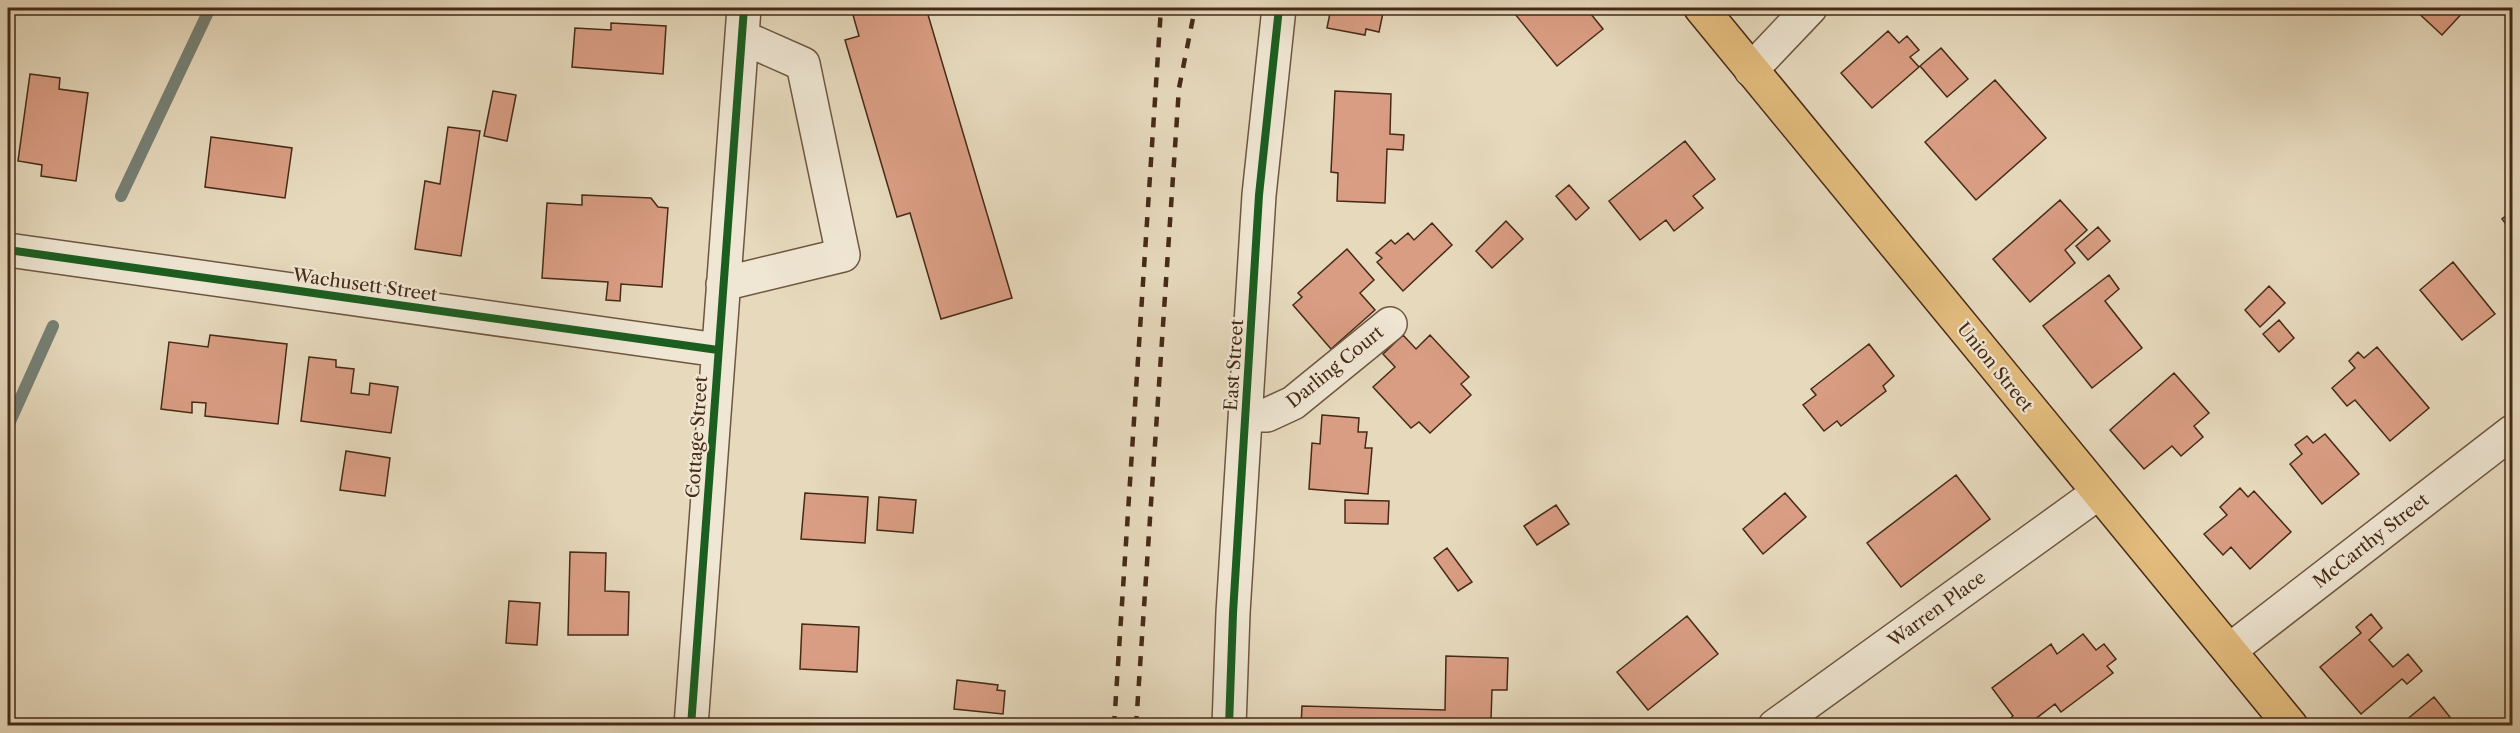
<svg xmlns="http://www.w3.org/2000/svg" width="2520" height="733" viewBox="0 0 2520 733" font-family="'Libre Caslon Text',serif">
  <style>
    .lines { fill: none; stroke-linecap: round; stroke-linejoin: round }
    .stream { stroke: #768075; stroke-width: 12 }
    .building { fill: #d99d83; stroke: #462a16; stroke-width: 1.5 }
    .minor-casing { stroke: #6e5640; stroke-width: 36 }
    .major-casing { stroke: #462a16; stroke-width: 36 }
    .minor { stroke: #efe6d3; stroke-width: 33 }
    .major { stroke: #e3bc7e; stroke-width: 33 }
    .rail { stroke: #462a16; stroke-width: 4.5; stroke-dasharray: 10 10; stroke-linecap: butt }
    .cycleway-casing { stroke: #efe6d3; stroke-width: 11 }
    .cycleway { stroke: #1b5e20; stroke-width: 8 }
    .labels { text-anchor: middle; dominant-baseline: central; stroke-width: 4.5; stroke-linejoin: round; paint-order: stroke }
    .street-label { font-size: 18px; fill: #462a16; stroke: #efe6d3 }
  </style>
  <rect width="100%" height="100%" fill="#e6d9bc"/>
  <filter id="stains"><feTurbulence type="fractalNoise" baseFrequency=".00333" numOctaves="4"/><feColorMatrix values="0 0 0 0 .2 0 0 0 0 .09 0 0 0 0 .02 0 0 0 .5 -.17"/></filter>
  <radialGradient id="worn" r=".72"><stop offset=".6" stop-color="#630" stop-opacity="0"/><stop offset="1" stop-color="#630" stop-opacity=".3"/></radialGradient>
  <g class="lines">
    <path class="stream" d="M121,196L210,8
      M8,426L53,326"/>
  </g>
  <path class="building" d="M859,8H926L1012,298L941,319L910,213L897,217L845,40L859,36L853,15L861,13Z
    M1331,8H1384L1379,32L1366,29L1365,35L1327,28Z
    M1523,8H1586L1603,29L1557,66L1515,14Z
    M2413,8H2467L2442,35Z
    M611,23L666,26L663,74L572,67L575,28L611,30Z
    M1888,31L1899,43L1907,36L1919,50L1910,57L1919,67L1872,108L1841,73Z
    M1941,48L1968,79L1947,97L1920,66Z
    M30,74L60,78L59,89L88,93L76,181L41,176L42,165L18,161Z
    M1995,80L2046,138L1976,200L1925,142Z
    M493,91L516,95L507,141L484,136Z
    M1335,91L1391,94L1390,134L1404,135L1403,150L1387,149L1385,203L1337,201L1338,173L1331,172Z
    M448,127L480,131L461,256L415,249L425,181L440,184Z
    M211,137L292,148L285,198L205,187Z
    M1685,141L1715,179L1693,196L1703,208L1674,231L1666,220L1640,240L1609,201Z
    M1569,185L1589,208L1576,220L1556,196Z
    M582,195L651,198L658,207L668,208L662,287L621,284L620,301L606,300L608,282L542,278L547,203L582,205Z
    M2060,200L2087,230L2065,250L2075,263L2030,302L1993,259Z
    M2512,211V232L2502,219Z
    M1506,221L1523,239L1492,268L1476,251Z
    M1432,223L1452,245L1403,291L1377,262L1382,258L1376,253L1391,240L1395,244L1408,233L1414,240Z
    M2098,227L2110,241L2088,260L2076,246Z
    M1347,249L1374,280L1360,293L1375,310L1331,349L1293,305L1302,297L1298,293Z
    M2453,262L2495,314L2462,340L2420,290Z
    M2109,275L2119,289L2105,301L2142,348L2092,388L2043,326Z
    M2269,286L2285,303L2260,327L2245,310Z
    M2279,320L2294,338L2279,352L2263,334Z
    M210,335L287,344L278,424L205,416L206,403L192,402V413L161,409L169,342L208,347Z
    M1403,335L1416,349L1430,335L1469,377L1461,384L1471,395L1430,433L1419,422L1411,428L1373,387L1395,367L1383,354Z
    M1869,344L1894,376L1883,386L1886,391L1841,426L1837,421L1824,431L1803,405L1816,395L1811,389Z
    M2377,347L2429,408L2390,441L2355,400L2347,406L2332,388L2355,368L2349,361L2358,352L2364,358Z
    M309,357L336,360V367L354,369L351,393L369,395L370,383L398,387L391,433L301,421Z
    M2174,373L2209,413L2194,426L2203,437L2181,456L2172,446L2144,469L2110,430Z
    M1322,415L1359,418L1358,432H1367L1365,448H1372L1368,494L1309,489L1312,443L1320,444Z
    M2325,434L2359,474L2322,504L2290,464L2302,454L2295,445L2307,436L2313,443Z
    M346,451L390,458L385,496L340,490Z
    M1956,475L1990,519L1901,587L1867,543Z
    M2240,488L2248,497L2254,491L2291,532L2250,569L2231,547L2223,555L2204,534L2227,515L2220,507Z
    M805,493L868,497L865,543L801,539Z
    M1785,493L1806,517L1763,554L1743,529Z
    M879,497L916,500L913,533L877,530Z
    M1345,500L1389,501L1388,524L1345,523Z
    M1556,505L1569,524L1537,545L1524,526Z
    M1447,548L1472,582L1458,591L1434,558Z
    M570,552L606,553L605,591L629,592L628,635H568Z
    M509,601L540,603L537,645L506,643Z
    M2371,614L2382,628L2369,640L2393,667L2408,654L2422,671L2407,684L2402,679L2361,714L2320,667L2361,633L2356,627Z
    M1687,616L1718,654L1648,710L1617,672Z
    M802,624L859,627L857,672L800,669Z
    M2083,634L2096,650L2104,644L2116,659L2107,666L2113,673L2061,712L2055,704L2026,726H2006L2005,723L2013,716L1992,688L2051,644L2057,654Z
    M1446,656L1508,658L1507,690H1492L1491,720L1475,721V726H1301L1302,706L1445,710Z
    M957,680L998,685L997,690L1005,691L1003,714L954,709Z
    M2434,697L2457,726H2399Z"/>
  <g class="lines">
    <defs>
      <path id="minor" d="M1751,70L1810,8
        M8,250L718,350
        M723,284L843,255L803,64L742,37
        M1246,415H1267L1293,403L1390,324
        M2230,650L2512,432
        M691,726L744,8
        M1229,726L1233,613L1259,195L1279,8
        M1775,726L2098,493"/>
      <path id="major" d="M1701,8L2291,726"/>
    </defs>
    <use href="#minor" class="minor-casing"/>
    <use href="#major" class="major-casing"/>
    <use href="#minor" class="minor"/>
    <use href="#major" class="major"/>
    <path class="rail" d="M1114,726L1161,8
      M1136,726L1179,88L1195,8"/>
    <defs>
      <path id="cycleway" d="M8,250L718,350
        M691,726L744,8
        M1229,726L1233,613L1259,195L1279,8"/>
    </defs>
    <use href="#cycleway" class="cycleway-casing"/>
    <use href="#cycleway" class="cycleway"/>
  </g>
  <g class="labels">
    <g class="street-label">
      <text transform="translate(365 285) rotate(8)">Wachusett Street</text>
      <text transform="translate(1234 365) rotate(-86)">East Street</text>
      <text transform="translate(1335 367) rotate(-39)">Darling Court</text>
      <text transform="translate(1995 367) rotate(51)">Union Street</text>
      <text transform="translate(697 437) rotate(-86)">Cottage Street</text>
      <text transform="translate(2371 541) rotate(-38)">McCarthy Street</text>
      <text transform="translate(1937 609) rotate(-36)">Warren Place</text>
    </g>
  </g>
  <rect width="2520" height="733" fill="none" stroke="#e6d9bc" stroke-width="30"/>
  <rect x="9" y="9" width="2502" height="715" fill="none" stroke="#462a16" stroke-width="3"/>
  <rect x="15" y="15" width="2490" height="703" fill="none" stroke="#462a16" stroke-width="1.5"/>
  <rect width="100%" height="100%" filter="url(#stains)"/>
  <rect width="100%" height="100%" fill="url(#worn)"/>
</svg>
